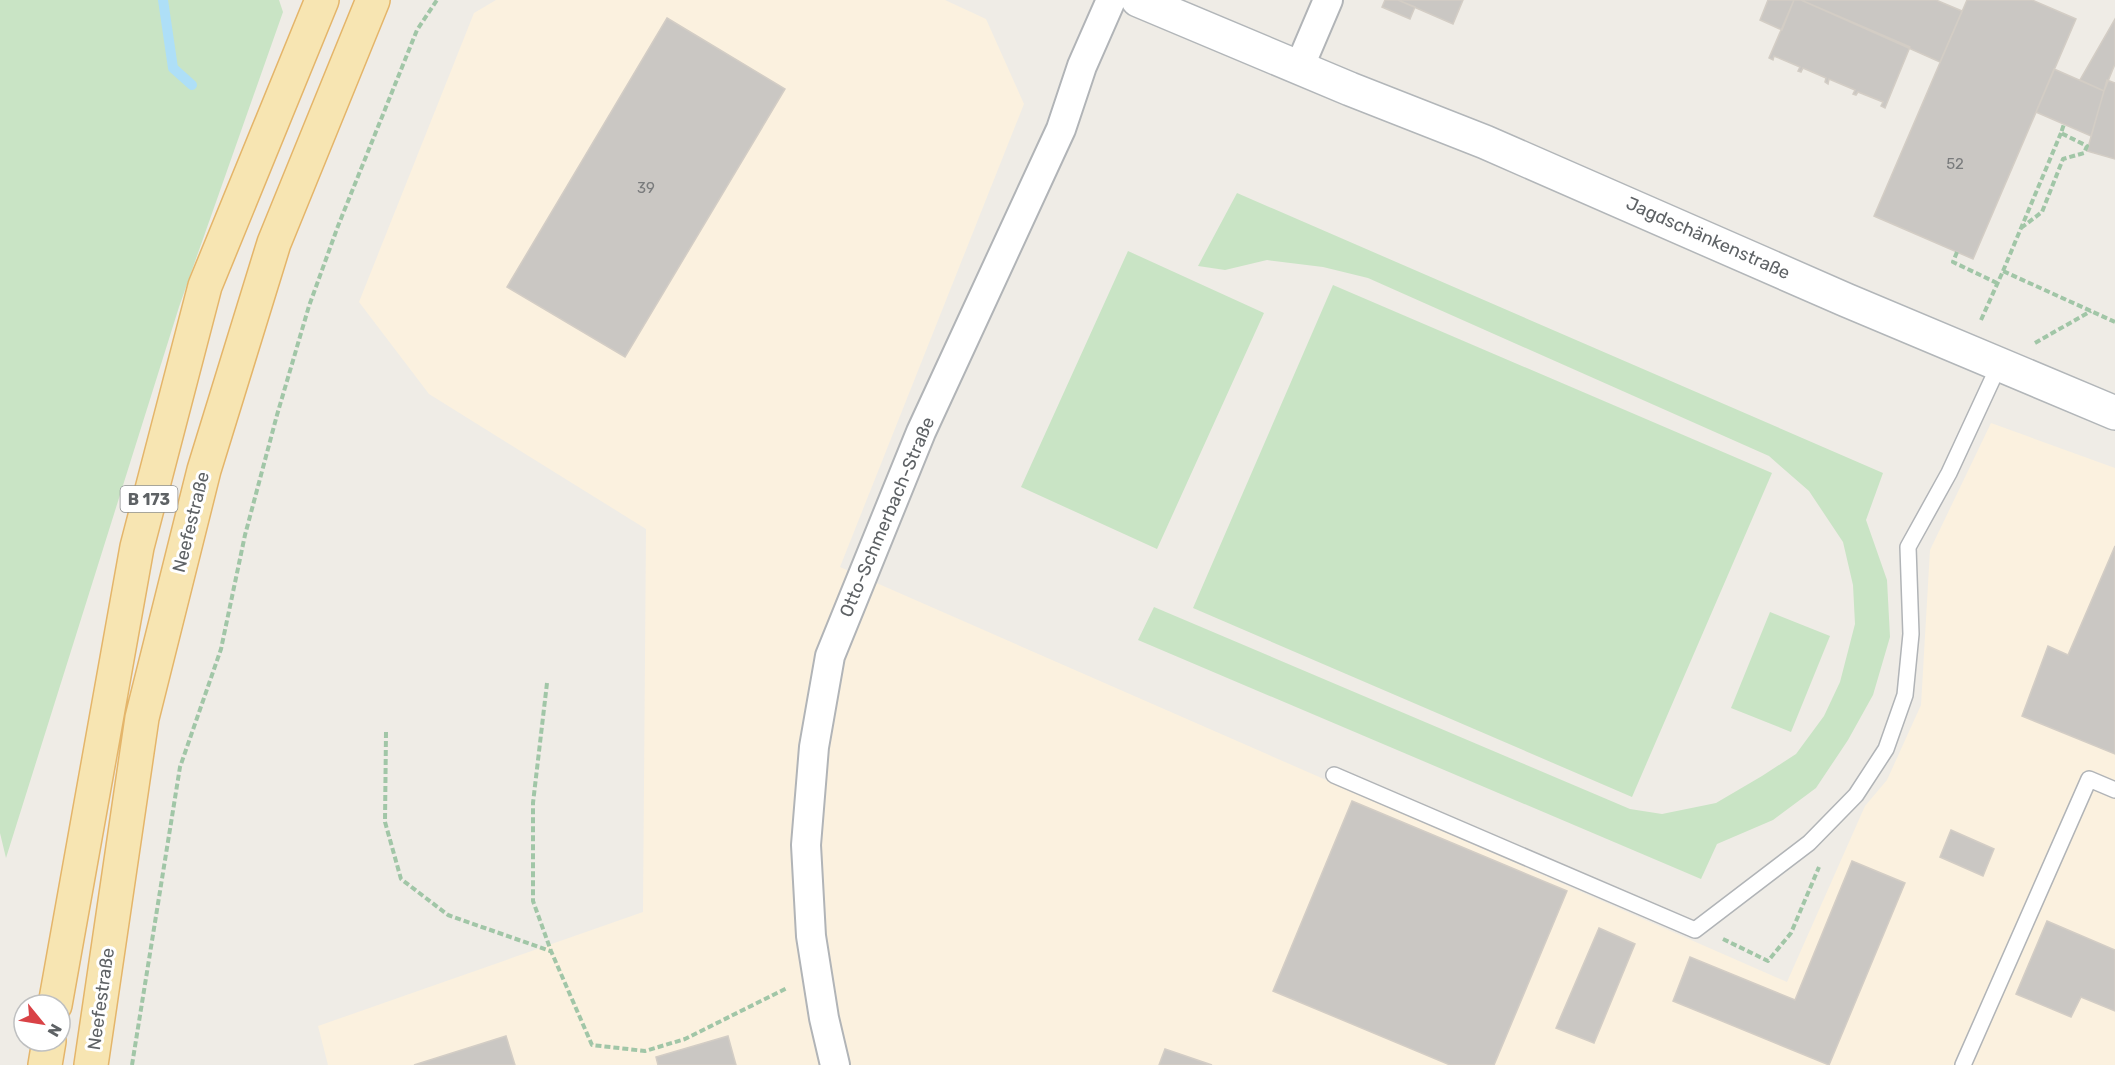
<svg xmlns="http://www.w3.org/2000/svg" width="2115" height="1065" viewBox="0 0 2115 1065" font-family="Rubik,sans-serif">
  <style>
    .commercial { fill: #fbf1df }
    .green { fill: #c9e4c5 }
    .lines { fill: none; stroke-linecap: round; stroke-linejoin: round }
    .stream { stroke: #aedff7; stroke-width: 10 }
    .building { fill: #cac7c3; stroke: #d3cdc5; stroke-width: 1.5 }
    .service-casing { stroke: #b1b4b7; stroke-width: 18 }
    .minor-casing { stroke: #b1b4b7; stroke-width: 32 }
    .secondary-casing { stroke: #b2b6b9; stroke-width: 36 }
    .primary-casing { stroke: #e4b56a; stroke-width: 36 }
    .path { stroke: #a1c6a7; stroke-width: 4; stroke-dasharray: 6 3; stroke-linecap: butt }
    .service { stroke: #fff; stroke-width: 15 }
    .minor { stroke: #fff; stroke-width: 28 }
    .secondary { stroke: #fff; stroke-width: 33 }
    .primary { stroke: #f7e5b2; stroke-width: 33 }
    .labels { text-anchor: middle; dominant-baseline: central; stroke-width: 6; stroke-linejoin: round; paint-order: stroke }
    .number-label { font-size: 15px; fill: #797b7c }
    .shield { fill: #fff; stroke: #8e9193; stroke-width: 1.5 }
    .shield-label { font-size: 16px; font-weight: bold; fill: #5e6265 }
    .street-label { font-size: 18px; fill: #5e6265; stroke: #fff }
  </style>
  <rect width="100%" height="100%" fill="#efece6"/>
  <path class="commercial" d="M496,0H945L986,19L1024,104L840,567L1787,982L1865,806L1887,780L1921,705L1930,550L1991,423L2115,468V1065H328L318,1026L643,912L646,529L429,394L359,302L474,13Z"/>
  <path class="green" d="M0,0H279L283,12L179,307L6,858L0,833Z
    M1237,193L1883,473L1866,520L1887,580L1890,637L1873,695L1848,740L1816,788L1773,820L1717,844L1701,879L1138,640L1154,607L1630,809L1662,814L1716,803L1762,776L1796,754L1824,716L1840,682L1855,624L1853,585L1843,542L1809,491L1769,456L1368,278L1323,267L1267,260L1225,270L1198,266Z
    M1128,251L1264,313L1157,549L1021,487Z
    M1333,285L1772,473L1632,797L1193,608Z
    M1770,612L1830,636L1791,732L1731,708Z"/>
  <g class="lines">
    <path class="stream" d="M163,0L173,68L192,85"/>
  </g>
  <path class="building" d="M1385,0H1398L1415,7L1410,19L1382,7Z
    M1398,0H1463L1453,24Z
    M1768,0H1794L1782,30L1760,20Z
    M1794,0H1801L1910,47L1885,108L1881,106L1883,102L1858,92L1856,95L1853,94L1855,90L1829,79L1828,84L1825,82L1826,78L1803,68L1801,72L1798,71L1800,67L1774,56L1773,60L1769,58Z
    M1801,0H1936L1962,11L1940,62Z
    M1967,0H2032L2076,19L1973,259L1874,216Z
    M667,18L785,89L625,357L507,287Z
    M2115,19V64L2104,91L2080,80Z
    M2054,69L2104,91L2091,136L2036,112Z
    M2107,80L2115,83V159L2087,151Z
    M2115,546V754L2022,716L2048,646L2068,655Z
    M1352,801L1567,891L1494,1065H1450L1273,991Z
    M1951,830L1994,849L1983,876L1940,857Z
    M1852,861L1905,883L1829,1065L1673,1001L1690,957L1795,1000Z
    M2047,921L2115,950V1011L2081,997L2071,1017L2016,994Z
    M1599,928L1635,944L1594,1043L1556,1028Z
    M506,1036L515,1065H414Z
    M728,1036L736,1065H658L656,1057Z
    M1165,1049L1212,1065H1159Z"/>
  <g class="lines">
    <defs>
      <path id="service" d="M1334,775L1695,930L1809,843L1856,795L1886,749L1905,695L1911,634L1908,547L1949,473L1999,365
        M1963,1065L2089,779L2115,790"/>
      <path id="minor" d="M1299,68L1328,0
        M835,1065L824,1018L811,936L806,845L814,747L830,656L921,432L1061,129L1082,66L1111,0"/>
      <path id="secondary" d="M1138,0L1350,89L1485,142L1846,300L2115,413"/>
      <path id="primary" d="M55,1005L137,547L205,286L322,0
        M45,1065L49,1041
        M91,1065L142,718L204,470L274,243L373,0"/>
    </defs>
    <use href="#service" class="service-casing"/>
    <use href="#minor" class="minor-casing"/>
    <use href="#secondary" class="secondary-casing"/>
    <use href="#primary" class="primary-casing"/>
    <path class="path" d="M2021,228L2042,212L2063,159L2084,153L2087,146L2061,133L2064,124
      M1957,252L1953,262L1997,283
      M2003,271L2061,133
      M1981,320L2003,271L2115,322
      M2035,343L2091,311
      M547,683L533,803V901L551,951L592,1045L645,1051L685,1039L787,988
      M386,732L385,822L401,879L448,915L550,951
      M1723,939L1768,961L1791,933L1819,867
      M132,1065L180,767L221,649L245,535L277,415L309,306L338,226L417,30L437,0"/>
    <use href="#service" class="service"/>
    <use href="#minor" class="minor"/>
    <use href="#secondary" class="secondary"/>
    <use href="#primary" class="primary"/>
  </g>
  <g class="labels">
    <g class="number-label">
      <text x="1955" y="164">52</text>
      <text x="646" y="188">39</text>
    </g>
    <rect class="shield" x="120.5" y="486" width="57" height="26" rx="4.5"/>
    <g class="shield-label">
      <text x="149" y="499">B 173</text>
    </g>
    <g class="street-label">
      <text transform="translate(1708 238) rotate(24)">Jagdschänkenstraße</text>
      <text transform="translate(887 517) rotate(-67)">Otto-Schmerbach-Straße</text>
      <text transform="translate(191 522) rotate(-76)">Neefestraße</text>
      <text transform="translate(101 999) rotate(-82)">Neefestraße</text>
    </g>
  </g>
  <g transform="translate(42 1023) rotate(120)"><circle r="28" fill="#ffffff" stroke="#bfc0c1" stroke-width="1.5"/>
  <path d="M0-4.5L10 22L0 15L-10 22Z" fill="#d94246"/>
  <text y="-9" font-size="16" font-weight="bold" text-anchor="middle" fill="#5e6265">N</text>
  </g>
</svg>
